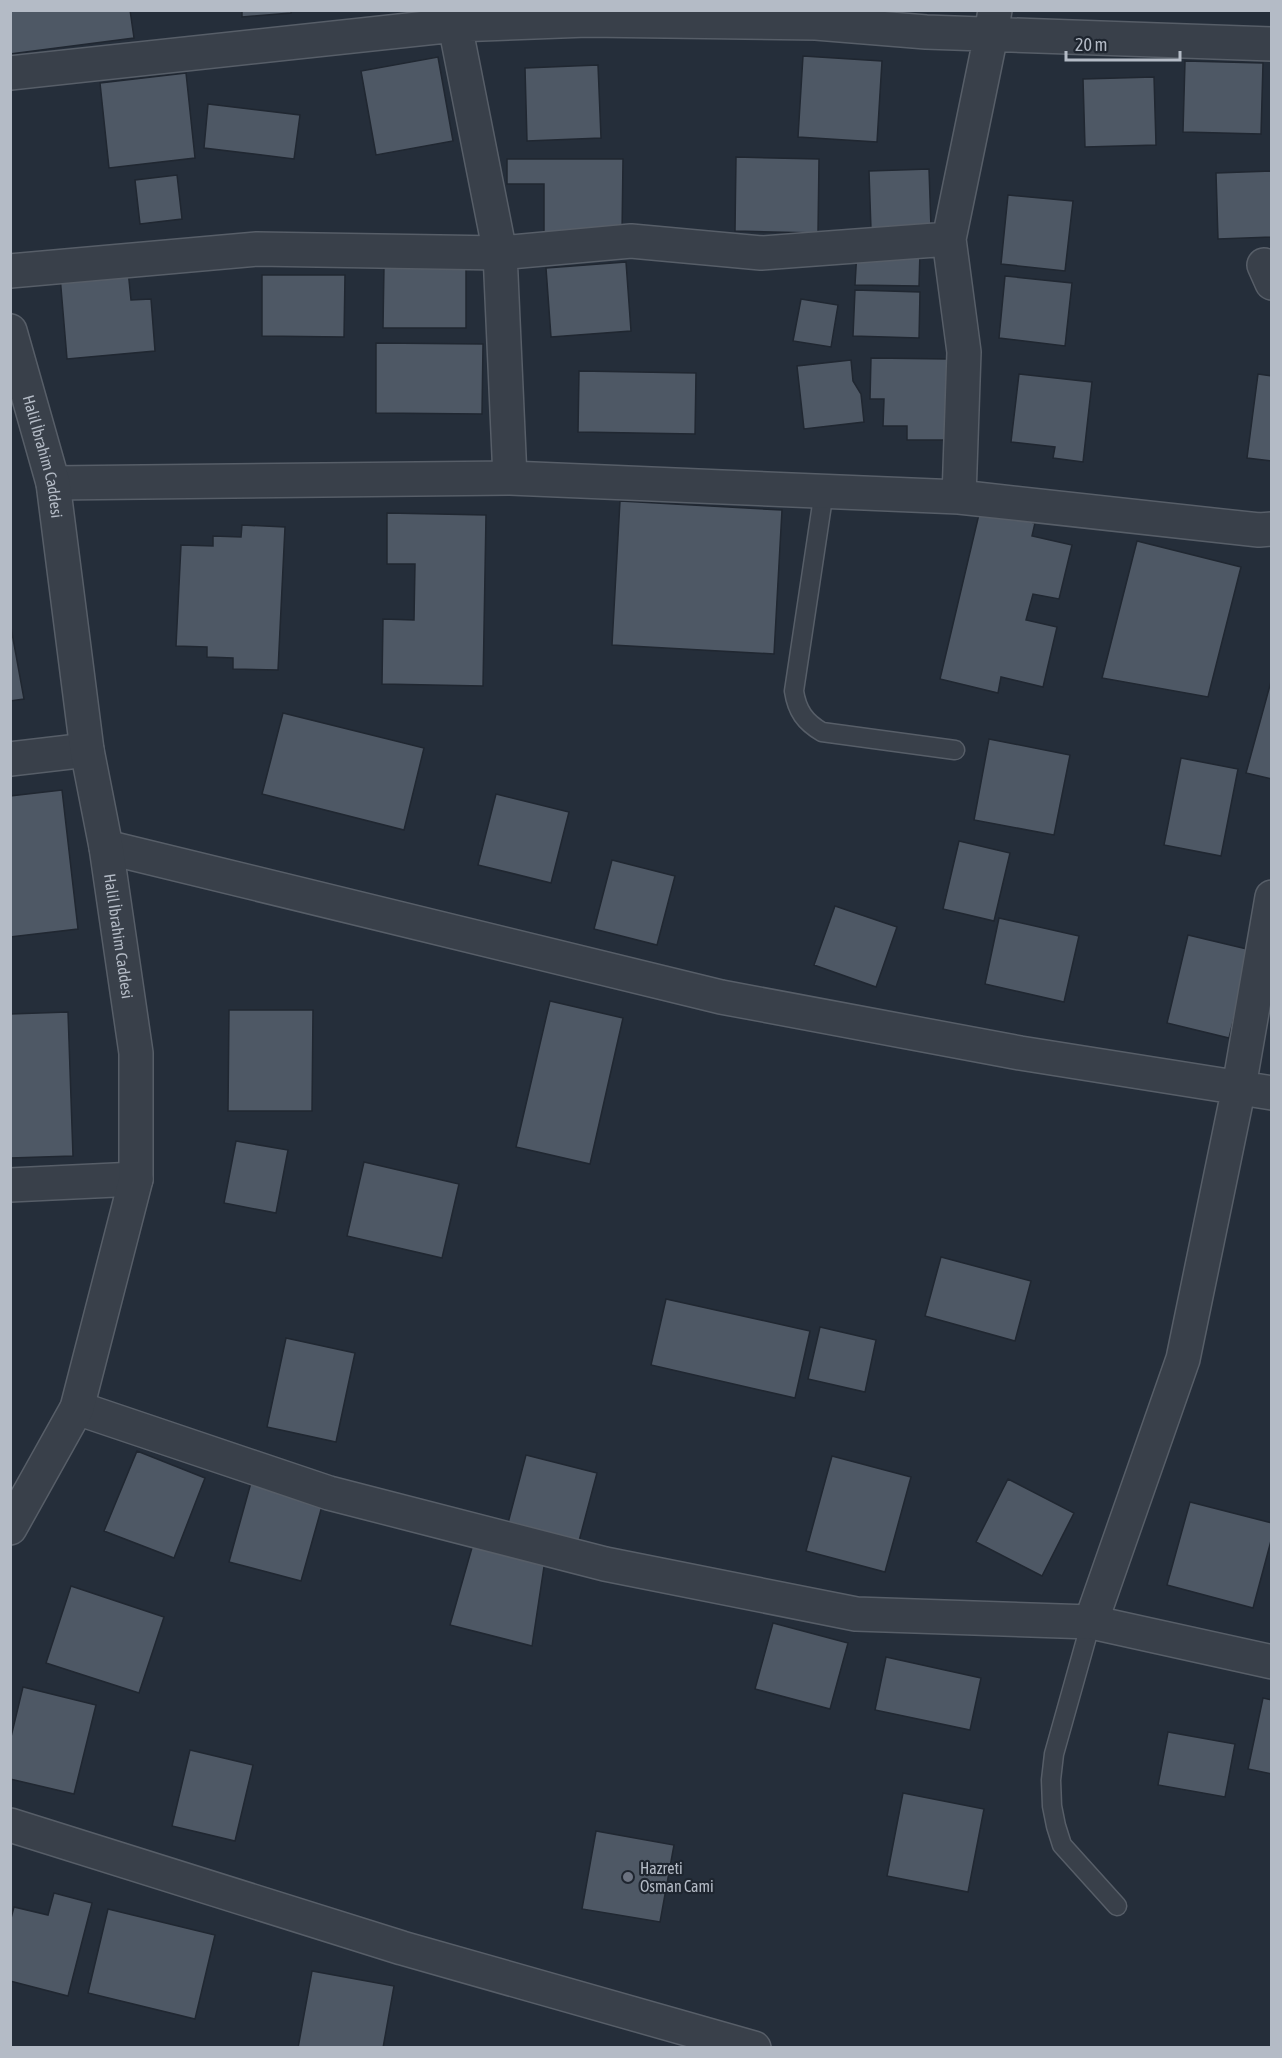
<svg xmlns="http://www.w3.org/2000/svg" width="1282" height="2058" viewBox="0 0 1282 2058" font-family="'Asap Condensed',sans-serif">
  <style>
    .building { fill: #4e5865; stroke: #202731; stroke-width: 1.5 }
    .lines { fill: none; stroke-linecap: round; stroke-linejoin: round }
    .service-casing { stroke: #575e68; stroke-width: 21 }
    .minor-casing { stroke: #575e68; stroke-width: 36 }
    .tertiary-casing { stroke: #575e68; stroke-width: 36 }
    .service { stroke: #39404a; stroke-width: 18 }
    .minor { stroke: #39404a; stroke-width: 33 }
    .tertiary { stroke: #39404a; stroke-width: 33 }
    .worship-dot { fill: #6b7280; stroke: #1e252f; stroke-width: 2 }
    .labels { text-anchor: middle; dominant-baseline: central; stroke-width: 4.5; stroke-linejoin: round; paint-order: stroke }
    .street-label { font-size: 16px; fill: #b4bbc6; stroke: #1e252f }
    .poi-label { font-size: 16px; fill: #b4bbc6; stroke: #1e252f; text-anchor: start }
  </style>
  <rect width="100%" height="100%" fill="#252e3a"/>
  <path class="building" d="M10,10H130L134,38L10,54Z
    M242,10H291V13L242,17Z
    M803,56L882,61L877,142L798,137Z
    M438,57L453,141L376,155L361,71Z
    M1185,61L1263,63L1261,134L1183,132Z
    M598,65L601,138L527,141L525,68Z
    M186,73L195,158L109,168L100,83Z
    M1154,77L1156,145L1085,147L1083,79Z
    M208,104L300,115L294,159L204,148Z
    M736,157L819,159L818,233L735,231Z
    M507,159H623L622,235L544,236V184H507Z
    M929,169L931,228L871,230L869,171Z
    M1272,171V237L1218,239L1216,173Z
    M177,175L182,219L140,224L135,180Z
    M1008,195L1073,201L1065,271L1001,264Z
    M857,250L920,252L919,286L855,285Z
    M626,262L631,331L551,337L546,268Z
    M384,266H466V328H383Z
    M128,270L131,300L151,299L155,351L67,359L60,276Z
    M262,275H345L344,337L262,336Z
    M1005,276L1072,283L1065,346L999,338Z
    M855,290L920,292L919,338L853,336Z
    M801,299L838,305L831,347L793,341Z
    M376,343L483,344L482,414L376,413Z
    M871,358L949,359L948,440H907V426H883L884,399H870Z
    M851,360L853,381L861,394L864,422L804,429L797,366Z
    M579,371L696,373L695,434L578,432Z
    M1019,374L1092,382L1083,462L1053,458L1055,447L1011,442Z
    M1258,374L1272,376V461L1247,458Z
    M620,501L782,510L774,654L612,645Z
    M980,510L1035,523L1032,536L1072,545L1059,599L1033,594L1026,620L1057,627L1043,687L1001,677L998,693L940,679Z
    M387,513L486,515L483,686L382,684L383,619L414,620L415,564H387Z
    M242,525L285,527L278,670L233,669V658L207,657V647L176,646L181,545L213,546V536L241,537Z
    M1137,541L1241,567L1208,697L1102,678Z
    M10,622L24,699L10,701Z
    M1272,678V779L1246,773Z
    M283,713L424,748L404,830L262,794Z
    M989,739L1070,755L1054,835L974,820Z
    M1181,758L1238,769L1221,856L1164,845Z
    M62,790L78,929L10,937V796Z
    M496,794L569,812L551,883L478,865Z
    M959,841L1010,853L994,921L943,909Z
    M612,860L675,876L657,945L594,929Z
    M835,906L897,927L876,987L814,965Z
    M999,918L1079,936L1064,1002L985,984Z
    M1188,935L1251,950L1229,1038L1167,1023Z
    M550,1001L623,1018L590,1164L516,1147Z
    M229,1010H313L312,1111H228Z
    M68,1012L73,1156L10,1158V1014Z
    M236,1141L288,1150L276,1213L224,1203Z
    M364,1162L459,1184L442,1258L347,1236Z
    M941,1257L1031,1281L1015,1341L925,1316Z
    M666,1299L810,1331L795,1398L651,1365Z
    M820,1327L876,1340L865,1392L808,1379Z
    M286,1338L355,1353L336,1442L267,1427Z
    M137,1451L205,1478L174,1558L104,1531Z
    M526,1455L597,1473L579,1541L508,1523Z
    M832,1456L911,1477L885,1572L806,1551Z
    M252,1479L324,1499L301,1581L229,1562Z
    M1008,1479L1074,1513L1042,1576L976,1542Z
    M1190,1502L1272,1523V1537L1253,1608L1167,1585Z
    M473,1544L545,1560L532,1646L450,1625Z
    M71,1586L164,1617L139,1693L46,1663Z
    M773,1623L848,1643L830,1709L755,1689Z
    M886,1657L981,1678L970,1730L875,1710Z
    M23,1687L96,1705L74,1794L10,1779V1741Z
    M1263,1698L1272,1700V1774L1248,1769Z
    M1168,1732L1235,1744L1225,1797L1158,1785Z
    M190,1750L253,1765L235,1841L172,1826Z
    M903,1793L984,1809L968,1892L887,1876Z
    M596,1831L674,1845L660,1922L582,1909Z
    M54,1893L92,1903L68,1996L10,1981V1922L14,1907L48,1915Z
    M108,1909L215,1935L195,2019L88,1993Z
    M312,1971L394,1986L383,2048H298Z"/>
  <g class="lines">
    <defs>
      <path id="service" d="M824,491L794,691C797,711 805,722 822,732L955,750
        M1091,1622L1054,1754L1051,1780L1052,1806L1056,1826L1062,1845L1117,1906"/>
      <path id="minor" d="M452,10L500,253L510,478
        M10,73L455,25L587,20L816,23L926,32L1272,44
        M1264,265L1272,283
        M10,271L257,249L500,253L631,241L761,253L949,239
        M53,483L510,478L959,497L1259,530L1272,529
        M959,497L964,352L949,239L991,35L995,10
        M10,759L87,750
        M106,847L721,997L1020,1053L1272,1093
        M10,1185L136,1179
        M77,1408L329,1493L605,1564L856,1614L1091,1622L1272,1662
        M1091,1622L1183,1359L1239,1087L1272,897
        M10,1825L402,1948L754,2048"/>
      <g id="tertiary">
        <path id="s1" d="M10,331L53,483L87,750L106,847L136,1053V1179L77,1408L10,1528"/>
      </g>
    </defs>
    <use href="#service" class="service-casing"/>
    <use href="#minor" class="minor-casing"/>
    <use href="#tertiary" class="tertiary-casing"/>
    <use href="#service" class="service"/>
    <use href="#minor" class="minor"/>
    <use href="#tertiary" class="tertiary"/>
  </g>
  <circle class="worship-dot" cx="628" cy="1877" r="6"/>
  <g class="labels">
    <g class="street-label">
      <text stroke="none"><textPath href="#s1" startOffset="130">Halil İbrahim Caddesi</textPath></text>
      <text stroke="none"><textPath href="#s1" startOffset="616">Halil İbrahim Caddesi</textPath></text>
    </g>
    <g class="poi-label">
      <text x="640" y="1868">Hazreti<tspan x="640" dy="18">Osman Cami</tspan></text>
    </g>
  </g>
  <rect width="1282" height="2058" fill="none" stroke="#b4bbc6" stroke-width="24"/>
  <path d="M1066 51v9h114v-9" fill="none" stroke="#b4bbc6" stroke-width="3"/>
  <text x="1075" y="51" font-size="18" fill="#b4bbc6" stroke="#1e252f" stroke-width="4.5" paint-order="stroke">20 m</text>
</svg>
